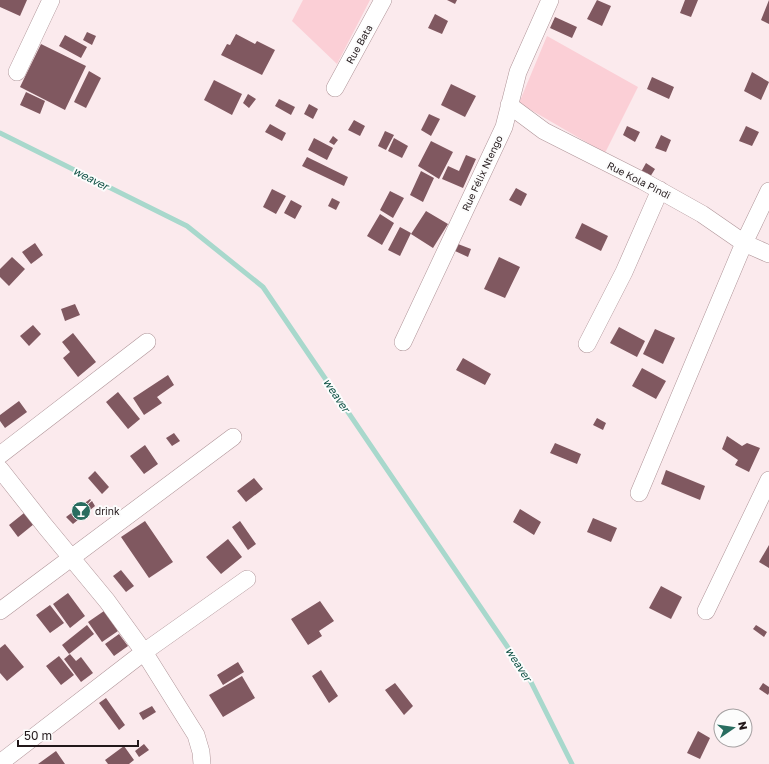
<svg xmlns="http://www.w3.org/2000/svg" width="769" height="764" viewBox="0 0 769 764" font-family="'Golos Text',sans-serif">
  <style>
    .green { fill: #fbcfd6 }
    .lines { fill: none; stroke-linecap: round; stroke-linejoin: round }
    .stream { stroke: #a8d8cc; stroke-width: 5 }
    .building { fill: #805860 }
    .minor-casing { stroke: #af9498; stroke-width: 18 }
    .minor { stroke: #fff; stroke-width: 17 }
    .labels { text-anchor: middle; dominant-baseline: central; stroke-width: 4; stroke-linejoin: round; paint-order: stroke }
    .street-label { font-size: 10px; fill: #22181a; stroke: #fcfcfc }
    .poi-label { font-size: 10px; fill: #22181a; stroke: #fcfcfc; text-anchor: start }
    .water-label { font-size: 11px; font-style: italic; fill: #0f5145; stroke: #fcfcfc }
  </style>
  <rect width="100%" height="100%" fill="#fbeaed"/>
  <path class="green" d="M303,0H370L337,64L292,21Z
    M547,36L638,87L605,153L519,103Z"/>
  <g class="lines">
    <path class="stream" d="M0,133L187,226L263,287L530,680L572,764"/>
  </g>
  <path class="building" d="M0,0H27L20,16L0,7Z
    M447,0H457L455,4Z
    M597,0L611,6L602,26L587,19Z
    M685,0H698L691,17L680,13Z
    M769,0V24L761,20Z
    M435,14L448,21L442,34L428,28Z
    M555,17L577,27L572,38L550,28Z
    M87,32L96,36L92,45L83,40Z
    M236,34L255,44L257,41L275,50L262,75L221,55L227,44L230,45Z
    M65,35L87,47L81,58L59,46Z
    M41,44L86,66L65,110L20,87Z
    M89,71L101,78L86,108L74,102Z
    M752,72L769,82L761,100L744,91Z
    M652,77L674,87L669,99L647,89Z
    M214,80L242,94L232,115L204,100Z
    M451,84L476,96L465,117L441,105Z
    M26,92L45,101L40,114L20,105Z
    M248,94L256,99L249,108L243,103Z
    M279,99L295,107L291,115L275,106Z
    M309,104L318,109L313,119L304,114Z
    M429,114L440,119L431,136L421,130Z
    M354,120L365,126L360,136L348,130Z
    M270,124L286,133L282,141L265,132Z
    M627,126L640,132L635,142L623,135Z
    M746,126L759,132L752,146L739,141Z
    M385,131L394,135L386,150L378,146Z
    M661,135L671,140L666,152L655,148Z
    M333,136L338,140L334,145L329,142Z
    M314,138L333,148L327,160L308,150Z
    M394,138L408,146L402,158L388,151Z
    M431,141L453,152L439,179L418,166Z
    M466,155L476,159L463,188L442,179L448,166L459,171Z
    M307,157L348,177L344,186L302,166Z
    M646,163L655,169L650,177L641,172Z
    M421,171L434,178L423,202L410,195Z
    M516,188L527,194L521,206L509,200Z
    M272,189L286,196L276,214L263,207Z
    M390,191L404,198L393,218L380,210Z
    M332,198L340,202L336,210L328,206Z
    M291,200L302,206L295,219L284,213Z
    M426,211L448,224L433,248L411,234Z
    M380,214L394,223L382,245L367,236Z
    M582,223L608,236L601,251L575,238Z
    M400,227L411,233L400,256L388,250Z
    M35,243L43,255L31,264L22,252Z
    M458,244L471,249L468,257L455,251Z
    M12,257L25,269L9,286L0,277V269Z
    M499,257L520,267L505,298L484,289Z
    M75,304L80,315L65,321L61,309Z
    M33,325L41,334L29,346L20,336Z
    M619,327L645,341L637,357L610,343Z
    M655,329L675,338L663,364L643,354Z
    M73,333L96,362L78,377L63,358L70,352L62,342Z
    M463,358L491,374L485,385L456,370Z
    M642,368L666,381L656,399L632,386Z
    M168,375L174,385L157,397L162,403L144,415L133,398Z
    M118,392L140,419L128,429L106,402Z
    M19,401L27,412L5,428L0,421V415Z
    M597,418L606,423L603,430L593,425Z
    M174,433L180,441L172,446L166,438Z
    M727,436L742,446L747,443L760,448L749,472L735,465L738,460L722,449Z
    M555,443L581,454L577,464L550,453Z
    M145,445L158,464L144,474L130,456Z
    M666,470L705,486L700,500L661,484Z
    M95,471L109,487L102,494L88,478Z
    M254,478L263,489L246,502L237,491Z
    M90,499L91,500L86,506L92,501L95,506L73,524L66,517Z
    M520,509L541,522L534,535L513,522Z
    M24,513L34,524L18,537L9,525Z
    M593,518L617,528L611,542L587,532Z
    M145,521L173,562L149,578L121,537Z
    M240,521L256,544L248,550L232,527Z
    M228,539L242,557L221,574L206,557Z
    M769,545V568L759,562Z
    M121,570L134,586L126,592L113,576Z
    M661,586L682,597L671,619L649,608Z
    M68,593L85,616L70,628L53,604Z
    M320,601L334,621L319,631L322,636L308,645L291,619Z
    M50,605L64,623L50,633L36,615Z
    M104,611L118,631L102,642L88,622Z
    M87,625L94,634L69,654L62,645Z
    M756,625L767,632L764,637L753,629Z
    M119,634L128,646L114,656L105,644Z
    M5,644L24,667L7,681L0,673V648Z
    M70,654L76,661L81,657L93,673L81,682L64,659Z
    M59,656L74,675L61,685L46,666Z
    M238,662L244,672L223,685L217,675Z
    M321,670L338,696L329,703L312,676Z
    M242,676L255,698L223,717L209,695Z
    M395,683L413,706L404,715L385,690Z
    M763,683L769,687V693L768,695L759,689Z
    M106,698L125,725L119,730L99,703Z
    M152,706L156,712L143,720L139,713Z
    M698,731L710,738L700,759L687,753Z
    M144,744L149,750L139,757L135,751Z
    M124,746L134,760L129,764H108L105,760Z
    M56,751L65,764H38Z"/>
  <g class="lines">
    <defs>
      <path id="minor" d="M17,72L51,0
        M335,88L383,0
        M509,105L544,131L643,181L702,214L744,243L769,254
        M403,342L504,127L518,72L550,0
        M587,344L624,272L660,190
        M0,455L147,342
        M0,469L45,526L107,601L144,652L196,735L201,752L202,764
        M639,493L744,243L769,191
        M0,611L233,437
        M706,611L769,480
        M0,763L144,652L247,579"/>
    </defs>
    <use href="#minor" class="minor-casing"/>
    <use href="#minor" class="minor"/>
  </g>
  <defs>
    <symbol id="bar-disc" viewBox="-11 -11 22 22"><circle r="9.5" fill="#296d60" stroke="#fcfcfc"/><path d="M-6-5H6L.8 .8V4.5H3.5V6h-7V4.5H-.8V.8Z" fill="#fff"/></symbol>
  </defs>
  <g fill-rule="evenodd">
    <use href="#bar-disc" x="70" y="500" width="22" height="22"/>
  </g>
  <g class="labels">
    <g class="street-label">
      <text transform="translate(359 44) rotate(-61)">Rue Bata</text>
      <text transform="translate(482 173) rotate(-65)">Rue Félix Ntengo</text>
      <text transform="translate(639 180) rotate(27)">Rue Kola Pindi</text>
    </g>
    <g class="poi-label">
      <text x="95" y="511">drink</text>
    </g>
    <g class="water-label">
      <text transform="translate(91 178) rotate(27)">weaver</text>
      <text transform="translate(337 395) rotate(56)">weaver</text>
      <text transform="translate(519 664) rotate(57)">weaver</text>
    </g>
  </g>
  <g transform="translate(733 728) rotate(77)"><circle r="19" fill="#fcfcfc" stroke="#a5a1a2"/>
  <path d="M0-3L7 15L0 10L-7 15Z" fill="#296d60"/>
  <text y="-6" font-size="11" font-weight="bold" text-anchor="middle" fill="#22181a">N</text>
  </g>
  <path d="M18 740v6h120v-6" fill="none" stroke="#22181a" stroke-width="2"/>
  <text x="24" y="740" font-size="12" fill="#22181a" stroke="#fcfcfc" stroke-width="3" paint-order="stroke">50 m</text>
</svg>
